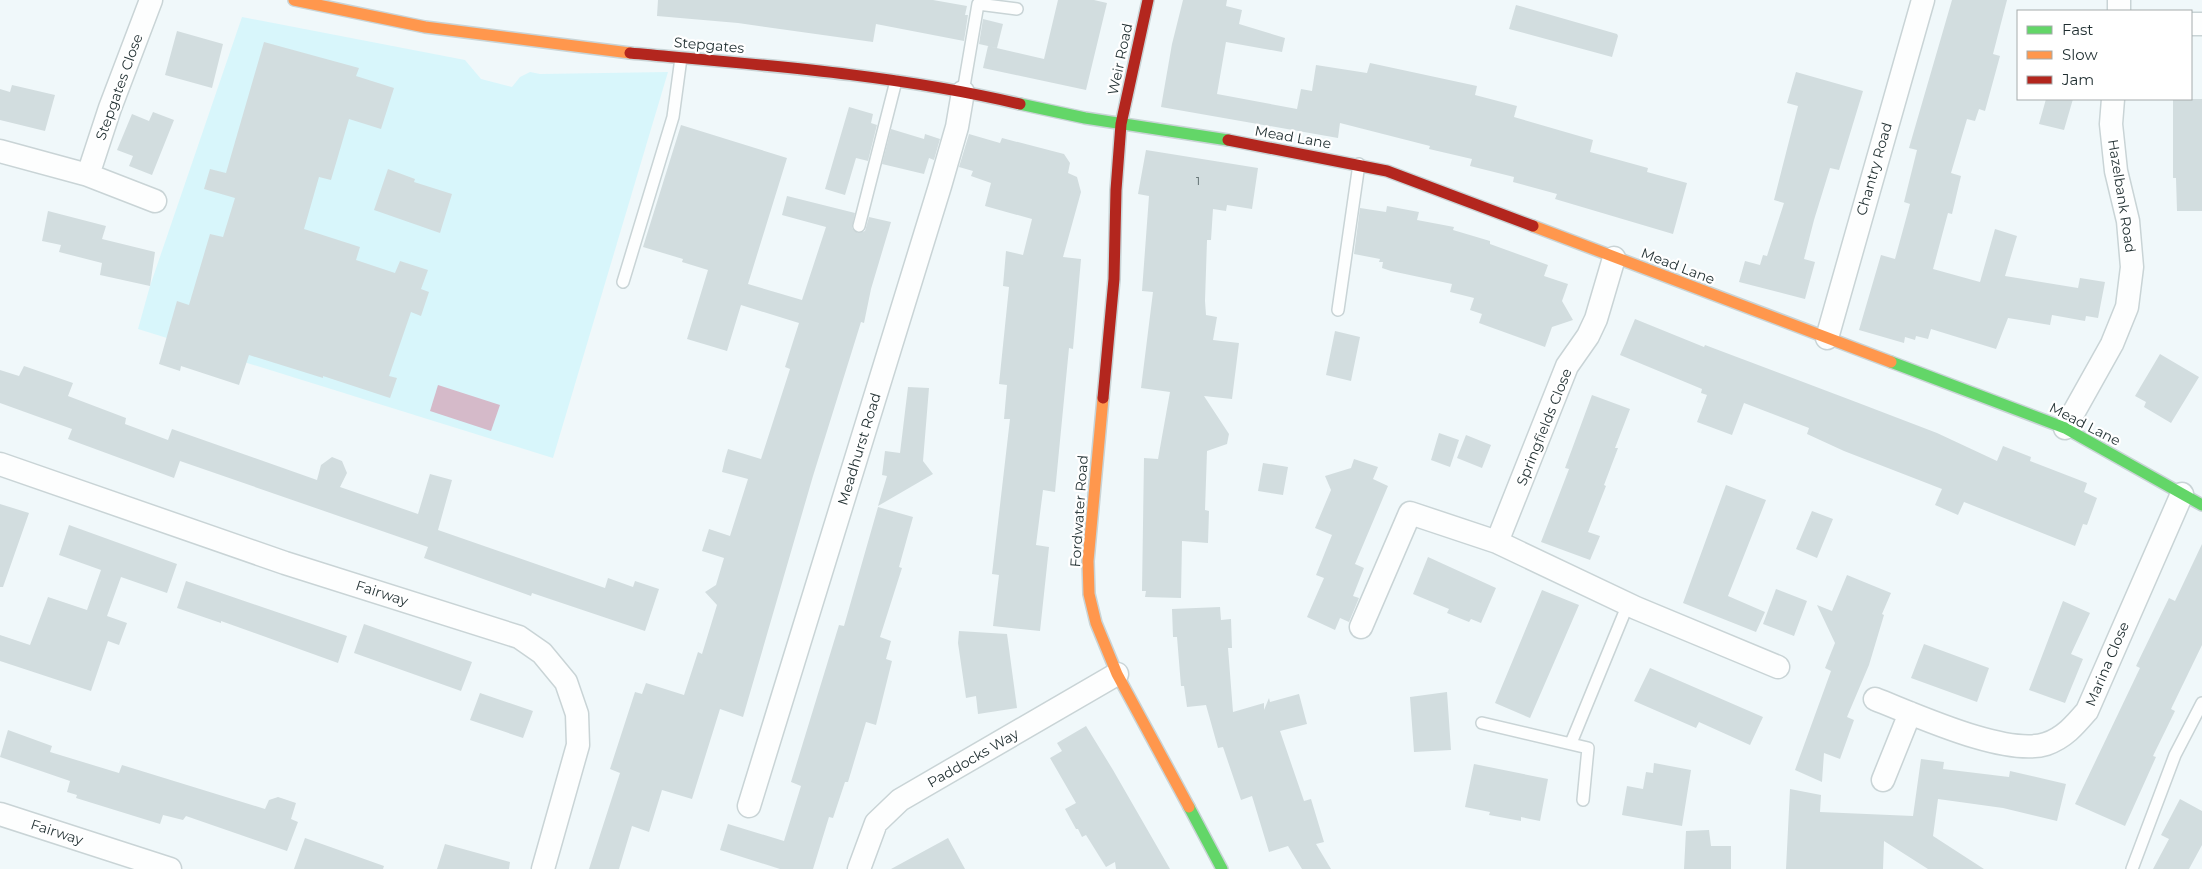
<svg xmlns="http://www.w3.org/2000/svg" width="2202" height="869" viewBox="0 0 2202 869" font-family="Montserrat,sans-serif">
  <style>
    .built { fill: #d8f6fb }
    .water { fill: #d5bac9 }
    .building { fill: #d2dddf }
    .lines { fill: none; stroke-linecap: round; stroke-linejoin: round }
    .lane-casing { stroke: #c9d4d6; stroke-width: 14 }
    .street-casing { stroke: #c9d4d6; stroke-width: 25 }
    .fast-casing { stroke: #c9d4d6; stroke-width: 14 }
    .slow-casing { stroke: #c9d4d6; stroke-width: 14 }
    .jam-casing { stroke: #c9d4d6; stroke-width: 14 }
    .lane { stroke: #fdfefe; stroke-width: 11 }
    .street { stroke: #fdfefe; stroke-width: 22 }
    .fast { stroke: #63d668; stroke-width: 11 }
    .slow { stroke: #ff974d; stroke-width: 11 }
    .jam { stroke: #b3261e; stroke-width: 11 }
    .labels { text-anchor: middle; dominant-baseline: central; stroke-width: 4.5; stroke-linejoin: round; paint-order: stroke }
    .number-label { font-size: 11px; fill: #4c5a5c }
    .street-label { font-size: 14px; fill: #1f2e30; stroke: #fff }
  </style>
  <rect width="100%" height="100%" fill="#f0f8fa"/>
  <path class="built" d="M242,17L465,60L481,79L512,87L520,77L530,72L540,74L668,72L553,458L138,329L150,286Z"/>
  <path class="water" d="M438,385L500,405L491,431L430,411Z"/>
  <path class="building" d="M658,0H933L967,6L965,15H968L964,41L876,24L873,42L738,23L657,16Z
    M1058,0H1094L1107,3L1086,90L983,68L988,46L1044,59Z
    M1183,0H1227L1226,6L1242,10L1239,24L1285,38L1282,52L1226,42L1217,94L1297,109L1301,89L1312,91L1316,65L1367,73L1370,63L1477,86L1475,95L1517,106L1514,117L1593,140L1590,152L1648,168L1647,172L1687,183L1673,234L1555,199L1557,194L1513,182L1514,177L1470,166L1472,159L1429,149L1430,146L1340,123L1338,138L1161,107L1172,44Z
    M1952,0H2007L1993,54L2000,56L1985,111L1979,109L1975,121L1967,119L1951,173L1961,176L1952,214L1948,213L1933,269L1980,282L1995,229L2017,236L2005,276L2078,288L2080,278L2105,282L2098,318L2086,316L2085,321L2052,315L2050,325L2008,318L1996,349L1931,329L1928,339L1916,336L1915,340L1905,337L1904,343L1859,330L1881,255L1895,259L1910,204L1904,202L1917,150L1909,148Z
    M1516,5L1617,34L1618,36L1612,57L1509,29Z
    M983,19L1003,24L997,48L979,44Z
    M177,31L223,44L212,88L165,75Z
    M264,42L359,68L356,76L394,88L381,129L349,119L331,180L319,177L304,229L360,247L356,260L395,273L400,261L428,270L421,289L429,292L421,316L411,312L389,376L397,378L390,398L323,376V378L249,355L239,385L181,366L180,371L159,364L177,301L189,305L210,234L223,237L235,198L204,189L210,169L226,173Z
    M1796,72L1863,91L1839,170L1830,168L1814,220L1804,259L1815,262L1805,299L1739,282L1745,261L1760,265L1763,255L1767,256L1784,203L1774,200L1798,106L1787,103Z
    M12,85L55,95L45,131L0,120V89L10,92Z
    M2046,99H2073L2064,130L2039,124Z
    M2173,99H2202V211H2177L2176,178H2173Z
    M849,107L873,114L871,123L877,125L868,161L856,158L845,195L825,189Z
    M153,112L174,120L152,175L129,166L133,156L117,150L132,114L149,121Z
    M681,125L787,158L748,284L802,300L826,227L782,215L787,196L855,213L852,228L858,233L865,231L869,217L891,222L871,289L864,323L861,322L813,476L743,717L720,709L692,799L662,790L649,832L632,826L619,869H589L620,773L610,769L635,692L642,694L646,683L684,695L698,652L702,654L717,605L705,592L716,585L724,558L702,551L709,529L730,536L748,479L722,472L725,459L728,449L761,459L790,369L785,367L799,323L741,305L727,351L687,339L708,270L682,262L683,259L643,247Z
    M891,129L924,139L925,134L940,139L934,160L929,158L924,174L882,164Z
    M969,134L1000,143L1002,138L1064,154L1070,163L1068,173L1077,177L1081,192L1063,257L1081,259L1073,349L1069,348L1055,492L1043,490L1036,545L1049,547L1040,631L993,626L999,575L992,574L1010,419H1004L1007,385L999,384L1009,287L1003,286L1006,251L1023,255L1032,219L985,206L991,183L971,176L973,171L959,167Z
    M1146,150L1258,168L1252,209L1227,205L1226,211L1213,209L1211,240H1207L1205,301L1206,315L1217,317L1213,340L1239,343L1232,399L1204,396L1229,434L1227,444L1207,451L1205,510L1209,511L1208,543L1182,541L1181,598L1145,597L1146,591H1142L1144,458L1158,459L1170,392L1141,388L1153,292L1142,291L1149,196L1138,194Z
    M388,169L415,179L414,182L452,194L440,233L374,210Z
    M1387,206L1419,212L1417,220L1454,227L1453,230L1490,241V244L1548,265L1544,276L1568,284L1562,301L1573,320L1552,327L1545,347L1479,323L1482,314L1470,310L1474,298L1450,292L1452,284L1391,271L1382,268L1383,262H1379L1380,259L1354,254L1360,208L1386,212Z
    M48,211L106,226L102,239L155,252L150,286L100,275L102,263L59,252L61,245L42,241Z
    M1635,319L1704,347L1705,345L1856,402L1937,433L1997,461L2003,446L2031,457L2030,461L2087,483L2084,492L2097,498L2087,525L2083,524L2075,546L1964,502L1958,515L1935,505L1942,489L1844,451L1807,434L1809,428L1744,403L1732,435L1697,422L1707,395L1701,393L1702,389L1620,355Z
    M1335,331L1360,337L1351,381L1326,375Z
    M2160,354L2199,377L2171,423L2144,407L2146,402L2135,396Z
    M24,366L73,383L68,396L126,418L125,424L168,440L172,429L317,480L321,465L332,457L342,461L347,473L340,487L418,514L430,474L452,480L438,530L605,588L608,578L633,587L635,581L659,589L645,631L532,593L531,596L424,558L428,547L180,461L174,478L68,439L72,429L0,403V370L19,376Z
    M908,387L929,388L923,461L933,474L878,506L887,476L882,475L885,451L900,453Z
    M1592,395L1630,409L1615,448H1618L1604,485L1606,486L1588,532L1600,536L1590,560L1541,542L1569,469L1565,468Z
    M1439,433L1459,440L1450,467L1431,460Z
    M1466,435L1491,445L1482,468L1457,458Z
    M1354,459L1378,467L1373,479L1388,486L1355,564L1364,568L1353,596L1359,598L1349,622L1340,618L1335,630L1307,617L1324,578L1316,575L1332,535L1315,528L1331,490L1325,476L1351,468Z
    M1263,463L1288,467L1283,495L1258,491Z
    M1726,485L1766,500L1728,596L1765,612L1756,632L1683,603Z
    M0,504L29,513L3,587H0Z
    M878,507L913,517L899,567L902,568L880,637L891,641L886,659L892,661L876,725L866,722L848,782H845L833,818L829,817L813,869H780L720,850L728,824L784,841L801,786L791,782L839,625L844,626Z
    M1812,511L1833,519L1817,558L1796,549Z
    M69,525L177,564L167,593L121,577L107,616L127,623L119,645L108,641L91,691L0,661V635L30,645L48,597L87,610L101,570L59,555Z
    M2202,544V645L2171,709L2175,711L2153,756L2156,757L2125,826L2075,804L2140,668L2136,666L2169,598L2175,601Z
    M1428,557L1496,588L1481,623L1471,619L1469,622L1447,613L1449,609L1413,594Z
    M1847,575L1891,593L1882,614L1884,615L1869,665L1847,717L1854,720L1840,759L1824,753L1822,782L1795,770L1831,671L1825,668L1835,643L1817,605L1832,611Z
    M186,581L347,636L338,663L221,621V623L177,608Z
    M1776,589L1807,601L1794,636L1763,624Z
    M1542,590L1579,605L1530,718L1495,703Z
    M2063,601L2090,613L2071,654L2083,659L2065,703L2029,690Z
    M1220,607L1221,620L1231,619L1232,648H1228L1233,712L1264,703V710L1269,698L1270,702L1299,694L1307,724L1280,731L1304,801L1311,799L1324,842L1316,844L1331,869H1302L1288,846L1269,852L1252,796L1241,800L1223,747L1218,748L1206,705L1187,707L1184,686H1181L1177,637H1173L1172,609Z
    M364,624L472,662L461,691L354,653Z
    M959,631L1007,634L1017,708L978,714L976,696L966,698L958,643Z
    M1924,644L1989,668L1977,702L1911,678Z
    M1650,668L1763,717L1750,745L1699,722L1696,728L1634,701Z
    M1447,692L1451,750L1414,752L1410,697Z
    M480,693L533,711L523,738L470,720Z
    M1086,726L1113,770L1170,869H1116L1115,862L1106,867L1086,835L1082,837L1078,829H1076L1065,809L1076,803L1050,758L1062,751L1057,743Z
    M8,730L52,746L50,752L119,773L122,765L265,809L269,800L278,797L296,803L291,819L298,822L287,851L186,816L183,820L163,815L160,824L76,798L77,795L67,792L70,781L0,757Z
    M1921,759L1944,762L1943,769L2009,777L2010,771L2066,784L2057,821L2003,808L1938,799L1933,836L1984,869H1928L1884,841L1883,869H1786L1790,789L1821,795L1820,812L1913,816Z
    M1654,763L1691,770L1682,826L1622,815L1627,786L1643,789L1646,772L1653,773Z
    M1474,764L1548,779L1540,821L1521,817V821L1489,815L1490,812L1465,807Z
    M2180,799L2202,811V845L2189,869H2153L2169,839L2161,835Z
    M1709,830L1711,846H1731V869H1684L1686,831Z
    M305,838L384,866L383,869H294Z
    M948,838L965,869H891Z
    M445,844L510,862L509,869H437Z"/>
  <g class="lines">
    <defs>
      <path id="lane" d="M963,92L978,4L1017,9
        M859,226L896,81
        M623,282L673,117L681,58
        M1338,310L1359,164
        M1482,723L1588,748L1583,800
        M1571,743L1628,604
        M2132,869L2175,755L2202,703"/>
      <path id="street" d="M2119,11V0
        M2191,24H2202
        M0,151L88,175L155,201
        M88,175L110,108L151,0
        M1827,338L1923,0
        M2065,428L2112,344L2127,307L2132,267L2128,221L2116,171L2111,124L2113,99
        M0,464L285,563L519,637L542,653L566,682L577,714L578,745L543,869
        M1497,542L1567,366L1588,336L1596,319L1614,258
        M1361,627L1410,513L1497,542L1636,608L1778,667
        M1875,699C1914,714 2006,757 2046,744C2064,738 2075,725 2087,711L2182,494
        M1883,780L1910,713
        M749,806L940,186L957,127L963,92
        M0,814L170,869
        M859,869L876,823L900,800L1117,674"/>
      <path id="fast" d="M1020,104L1085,118L1228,140
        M1891,362L2065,428L2202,505
        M1189,807L1222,869"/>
      <path id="slow" d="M294,0L425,27L630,53
        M1533,226L1891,362
        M1103,398L1088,561L1089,594L1096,623L1117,674L1189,807"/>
      <path id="jam" d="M630,53C761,65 892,74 1020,104
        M1228,140L1387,171L1533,226
        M1103,398L1114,279L1116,190L1121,124L1148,0"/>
    </defs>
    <use href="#lane" class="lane-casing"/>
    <use href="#street" class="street-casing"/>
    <use href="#fast" class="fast-casing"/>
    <use href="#slow" class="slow-casing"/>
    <use href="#jam" class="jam-casing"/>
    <use href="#lane" class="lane"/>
    <use href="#street" class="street"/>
    <use href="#fast" class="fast"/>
    <use href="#slow" class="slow"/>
    <use href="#jam" class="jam"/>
  </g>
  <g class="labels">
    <g class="number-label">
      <text x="1198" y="181">1</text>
    </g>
    <g class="street-label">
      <text transform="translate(709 45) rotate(5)">Stepgates</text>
      <text transform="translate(1120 59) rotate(-78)">Weir Road</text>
      <text transform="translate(119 87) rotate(-70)">Stepgates Close</text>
      <text transform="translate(1293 137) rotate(10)">Mead Lane</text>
      <text transform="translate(1874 169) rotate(-74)">Chantry Road</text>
      <text transform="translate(2122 196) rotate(81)">Hazelbank Road</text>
      <text transform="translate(1678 266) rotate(21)">Mead Lane</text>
      <text transform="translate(2085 424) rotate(27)">Mead Lane</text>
      <text transform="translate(1544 427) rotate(-68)">Springfields Close</text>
      <text transform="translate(859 449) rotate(-73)">Meadhurst Road</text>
      <text transform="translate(1079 511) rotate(-86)">Fordwater Road</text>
      <text transform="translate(382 593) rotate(18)">Fairway</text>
      <text transform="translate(2107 664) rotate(-67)">Marina Close</text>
      <text transform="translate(973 758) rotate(-30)">Paddocks Way</text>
      <text transform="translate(57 832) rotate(18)">Fairway</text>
    </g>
  </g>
  <rect x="2017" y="10" width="175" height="90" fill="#ffffff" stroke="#a5abac"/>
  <rect x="2027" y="26" width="25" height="8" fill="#63d668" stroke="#a5abac"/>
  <text x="2062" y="35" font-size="15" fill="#1f2e30">Fast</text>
  <rect x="2027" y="51" width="25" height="8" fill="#ff974d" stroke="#a5abac"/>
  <text x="2062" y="60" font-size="15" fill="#1f2e30">Slow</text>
  <rect x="2027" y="76" width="25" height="8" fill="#b3261e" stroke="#a5abac"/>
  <text x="2062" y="85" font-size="15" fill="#1f2e30">Jam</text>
</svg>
